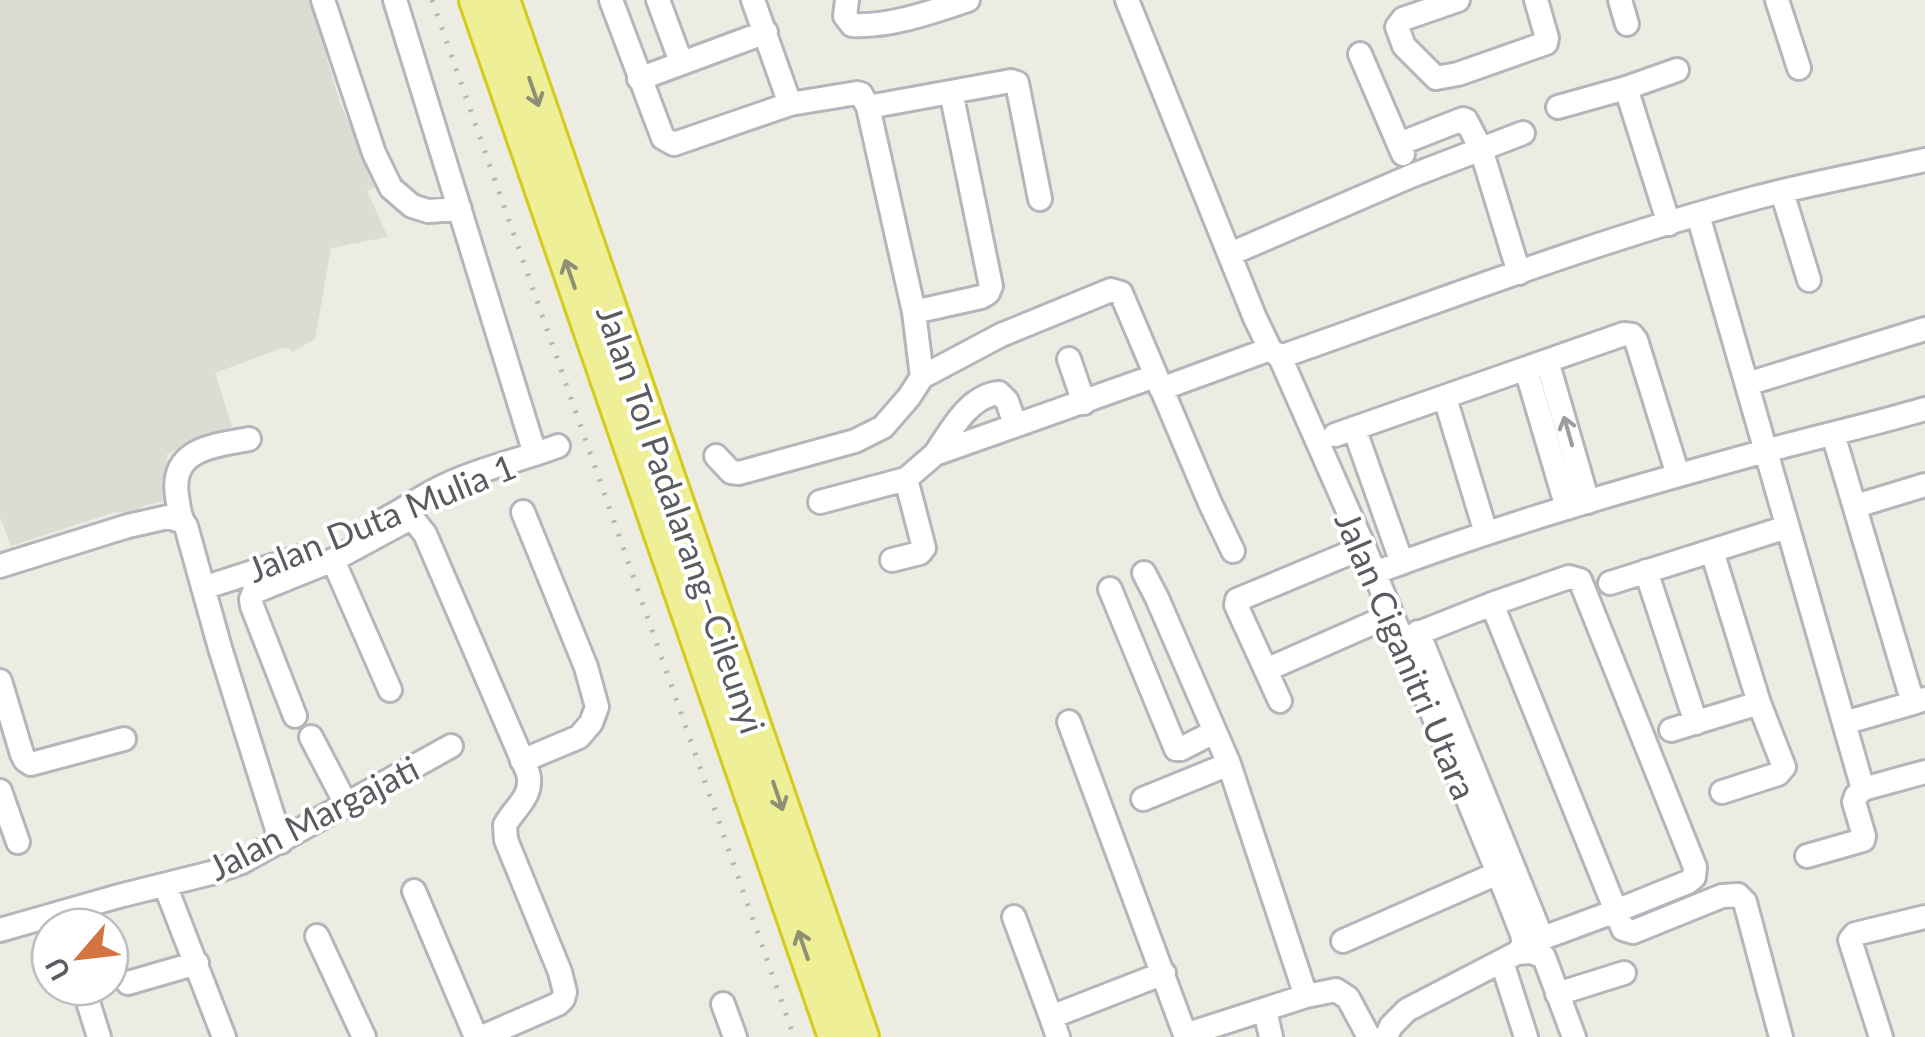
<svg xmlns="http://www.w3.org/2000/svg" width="1925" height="1037" viewBox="0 0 1925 1037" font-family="Lato,sans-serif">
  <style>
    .education { fill: #dbdcd2 }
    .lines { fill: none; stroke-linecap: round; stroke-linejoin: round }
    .minor-casing { stroke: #b5b6bc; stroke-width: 28 }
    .highway-casing { stroke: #d4cb1c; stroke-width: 38 }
    .minor { stroke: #fff; stroke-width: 22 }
    .highway { stroke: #eeef97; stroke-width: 32 }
    .rail { stroke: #b5b5b6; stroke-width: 5; stroke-dasharray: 2.5 12; stroke-linecap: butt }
    .oneway { stroke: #8e8f75 }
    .oneway2 { stroke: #9d9da1 }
    .labels { text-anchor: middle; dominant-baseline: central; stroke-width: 8; stroke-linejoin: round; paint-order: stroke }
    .street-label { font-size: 35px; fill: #5b5c62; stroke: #fff }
  </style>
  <rect width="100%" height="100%" fill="#ecece3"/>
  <path class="education" d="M0,0H310L340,103L377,186L367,191L388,237L331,248L315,339L292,352L290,349L282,348L215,373L232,427L167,454V500L144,506L130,513L115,512L11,546L0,517Z"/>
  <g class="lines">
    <defs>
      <path id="minor" d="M323,0L374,153L391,188L412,206L428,211L460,209
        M395,0L535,454
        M611,0L663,138L674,144L790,104L857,93L861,94L868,107L914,312L922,377
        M658,0L681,62
        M753,0L790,104
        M847,0L845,16L852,25C891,27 931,12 968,0
        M1127,0L1255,318L1270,349L1280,357L1364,547L1498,873L1522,934L1524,945L1517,953
        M1458,0L1403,19L1397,27L1404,46L1436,78L1458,74L1546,43L1547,38L1536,0
        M1620,0L1627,24
        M1777,0L1799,68
        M1360,54L1403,154
        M639,79L766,32
        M1626,88L1669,224
        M868,107L1011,81L1017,83L1040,199
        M1558,107L1626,88L1677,70
        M1399,144L1463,119L1466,120L1481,149L1519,273
        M1782,192L1809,280
        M1698,215L1863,789L1925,772
        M1230,254L1411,176L1523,133
        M914,312L981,297L988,293L991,286L951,92
        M1280,357C1437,302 1594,241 1755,198C1811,183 1868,173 1925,160
        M1069,359L1084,403
        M1547,361L1588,502
        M1526,369L1567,508
        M1747,384L1925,329
        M1161,389L1270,349
        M1445,398L1486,533
        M1354,428L1402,563
        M1833,434L1913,703L1925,699
        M1335,435L1624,334L1632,335L1636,340L1678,475
        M249,439C214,446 170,448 177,496C179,507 179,518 186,526L220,648L281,842
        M935,454C951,431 968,396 999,393L1007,401L1015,424
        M716,456L731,472L739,473L855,441L883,427L909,397L922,377L1001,335L1111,290L1121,293L1210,503L1233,551
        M820,502L906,479L935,454L1155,376
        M1856,506L1925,485
        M384,520C405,509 424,495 446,485C482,468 521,460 558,446
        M1712,551L1759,703
        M333,560L390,690
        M892,560L920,553L924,548L906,479
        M0,566L128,526L168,517L181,521
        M1646,571L1696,723
        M1144,573L1157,598L1229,764L1306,996
        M1374,573C1500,525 1631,488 1762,452C1816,437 1871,425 1925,409
        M1610,583L1787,527
        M203,588L300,557
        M1110,589L1176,749H1181L1214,732
        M1492,604L1569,577L1580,580L1695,867L1694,877L1688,882L1616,911L1623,929L1633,932L1722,896L1738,895L1745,902L1781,1037
        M1418,632L1542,938
        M1401,640L1492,604L1616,911L1524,945
        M1266,670L1391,615
        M0,681L22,754L25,760L31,764L124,739
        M1280,701L1236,605L1237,600L1364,547
        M295,716L252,606L251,599L254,592L333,560L407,520L413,519L425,534L528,773C534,796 515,807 505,825L506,840L560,972L565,992L563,999L558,1004L482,1037
        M1069,722L1186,1037
        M1844,723L1913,703
        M1671,730L1759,703L1784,767L1778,774L1722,792
        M311,737L346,804
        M522,761L579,737L591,723L597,707L586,667L523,512
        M0,791L18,842
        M1143,799L1229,764
        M1807,856L1863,840L1864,836L1854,802L1856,796L1863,789
        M165,885L224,1037
        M414,891L476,1037
        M1014,917L1051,1017
        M0,930L119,896L211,873L242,862L451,746
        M317,936L364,1037
        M1343,941L1498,873
        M1502,962L1526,1037
        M128,983L197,963
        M1557,994L1624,973
        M723,1004L735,1037
        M89,1005L99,1037
        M1265,1010L1271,1037
        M1185,1035L1306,996L1336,990L1348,998L1369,1037
        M1058,1037L1051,1017L1164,973
        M1386,1037L1391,1026L1407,1010L1517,953L1532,952L1544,957L1574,1037
        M1881,1037L1850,940L1855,934L1925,917"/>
      <path id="highway" d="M476,0L835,1037
        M503,0L862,1037"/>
    </defs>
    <use href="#minor" class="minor-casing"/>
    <use href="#highway" class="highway-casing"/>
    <use href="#minor" class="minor"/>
    <use href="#highway" class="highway"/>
    <path class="rail" d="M432,0L794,1037"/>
  </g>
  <defs><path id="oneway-shaft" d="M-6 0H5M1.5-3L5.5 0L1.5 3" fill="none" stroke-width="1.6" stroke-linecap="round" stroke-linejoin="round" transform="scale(2.5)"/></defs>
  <g class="oneway">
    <use href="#oneway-shaft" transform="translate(534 92) rotate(71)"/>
    <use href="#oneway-shaft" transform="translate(570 274) rotate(-109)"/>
    <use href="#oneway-shaft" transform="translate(778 796) rotate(71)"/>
    <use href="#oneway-shaft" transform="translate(803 945) rotate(-109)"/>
  </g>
  <use class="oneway2" href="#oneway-shaft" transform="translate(1568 431) rotate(-106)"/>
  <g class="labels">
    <g class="street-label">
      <text transform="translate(381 517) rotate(-22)">Jalan Duta Mulia 1</text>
      <text transform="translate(682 519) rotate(71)">Jalan Tol Padalarang–Cileunyi</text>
      <text transform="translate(1407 655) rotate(67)">Jalan Ciganitri Utara</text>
      <text transform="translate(313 817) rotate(-27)">Jalan Margajati</text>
    </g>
  </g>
  <g transform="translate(80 957) rotate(242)"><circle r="48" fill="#ffffff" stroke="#bdbec0" stroke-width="2.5"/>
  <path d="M0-8L18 38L0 25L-18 38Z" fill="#d37442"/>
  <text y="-15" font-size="28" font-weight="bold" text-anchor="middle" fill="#5b5c62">U</text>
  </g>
</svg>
